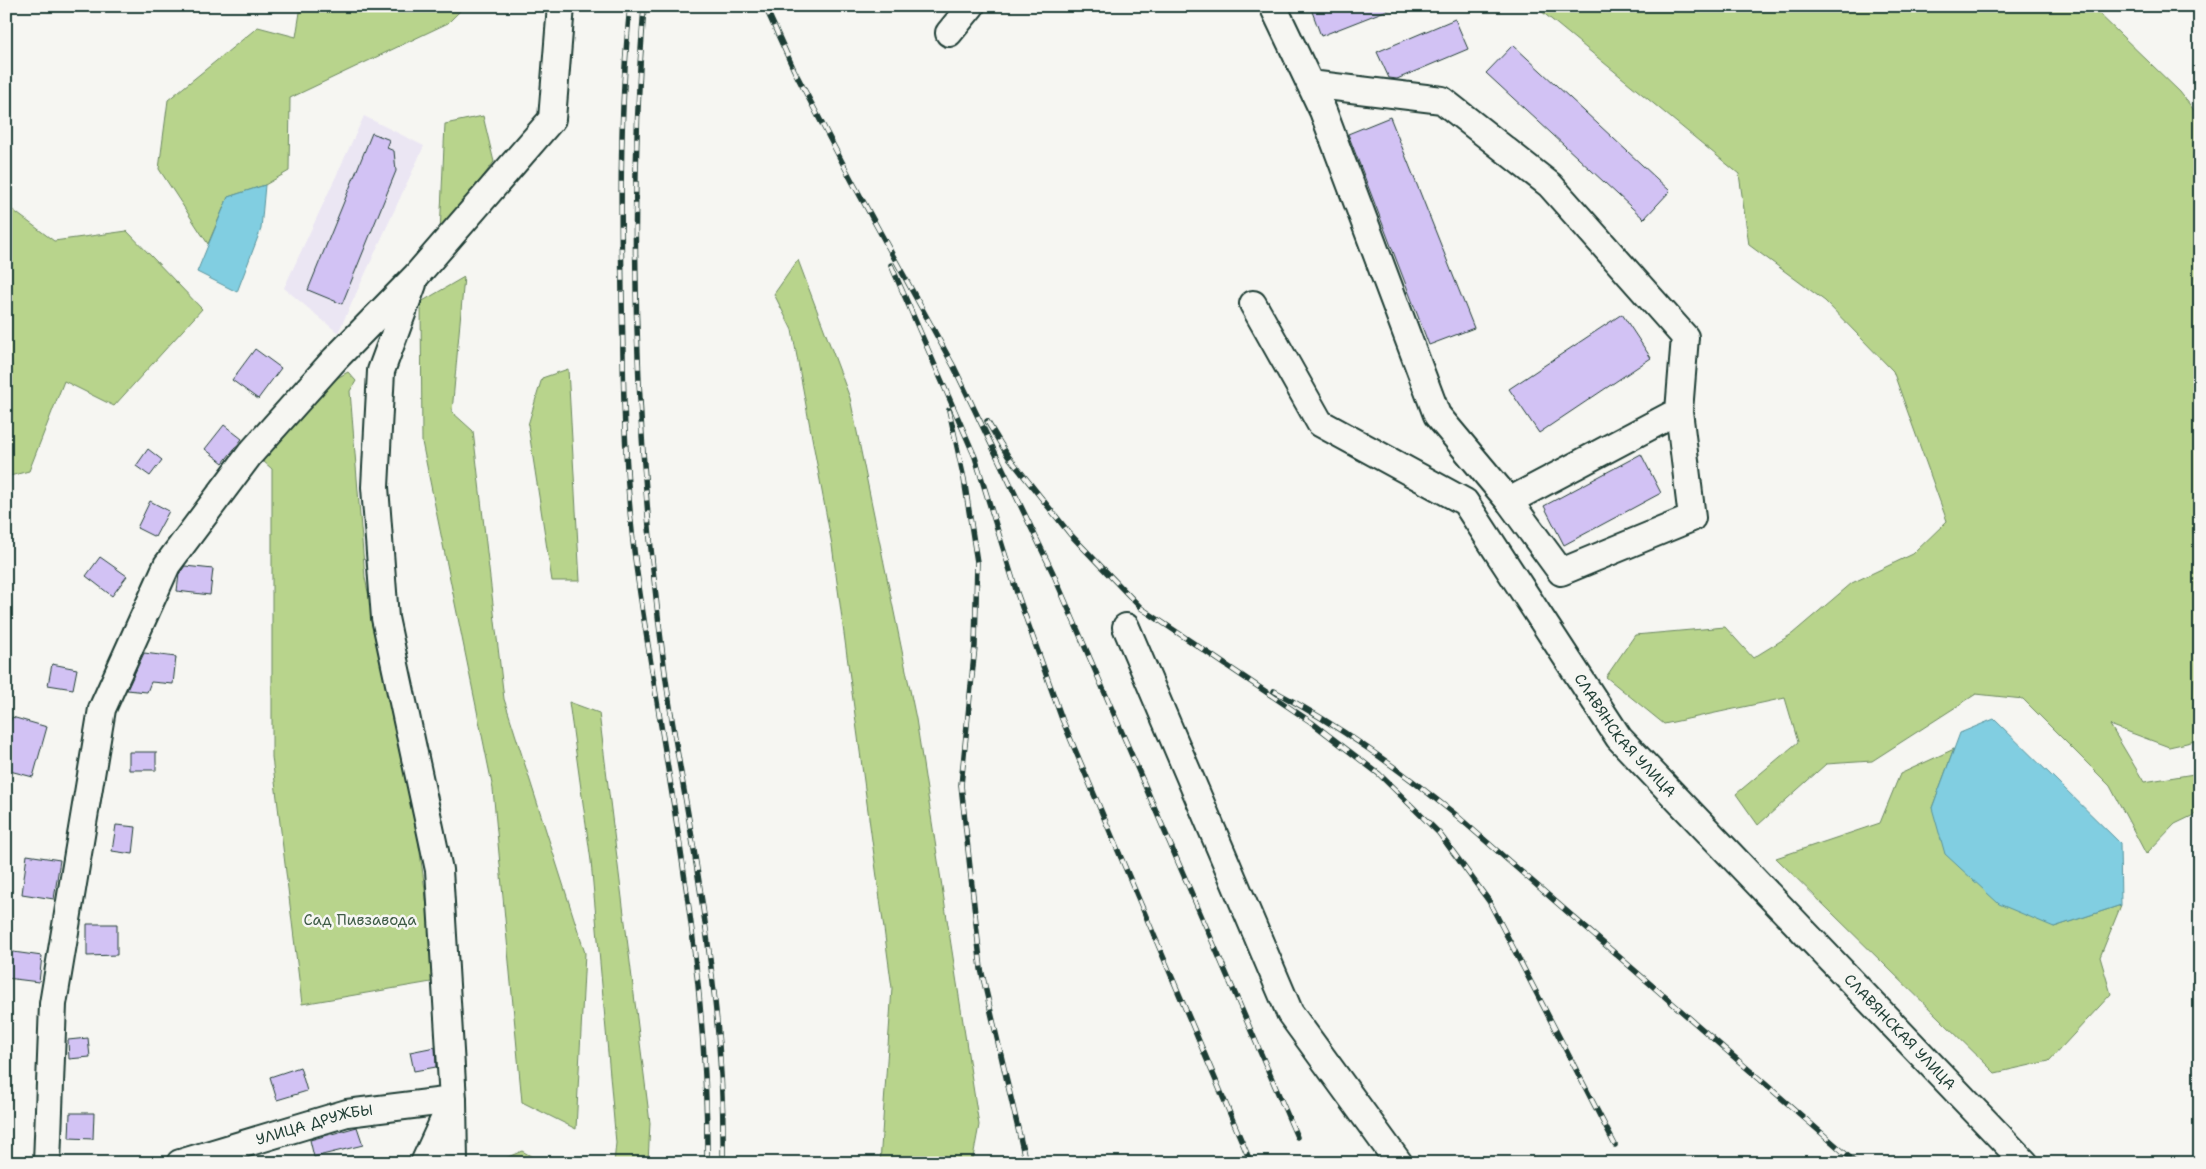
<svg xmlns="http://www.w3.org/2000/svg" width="2206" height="1169" viewBox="0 0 2206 1169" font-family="'Shantell Sans',sans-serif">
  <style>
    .built { fill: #ebe6f3 }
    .green { fill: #b8d48c; stroke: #6c8860 }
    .water { fill: #81cee1; stroke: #5a949c }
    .building { fill: #d2c2f4; stroke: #1f3d34 }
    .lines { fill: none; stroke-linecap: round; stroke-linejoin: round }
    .minor-casing { stroke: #1f3d34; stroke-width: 30 }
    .minor { stroke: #f6f6f2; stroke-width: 26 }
    .rail-casing { stroke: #1f3d34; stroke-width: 5.5 }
    .rail { stroke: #f6f6f2; stroke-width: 4; stroke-dasharray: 11; stroke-linecap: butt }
    .labels { text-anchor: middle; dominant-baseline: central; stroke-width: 5; stroke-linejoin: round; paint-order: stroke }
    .street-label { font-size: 15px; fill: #1f3d34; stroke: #f6f6f2 }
    .park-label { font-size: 15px; fill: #3e5b46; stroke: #f6f6f2 }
  </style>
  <rect width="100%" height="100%" fill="#f6f6f2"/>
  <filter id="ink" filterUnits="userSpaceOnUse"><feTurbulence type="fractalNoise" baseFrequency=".02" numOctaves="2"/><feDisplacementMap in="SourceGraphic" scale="10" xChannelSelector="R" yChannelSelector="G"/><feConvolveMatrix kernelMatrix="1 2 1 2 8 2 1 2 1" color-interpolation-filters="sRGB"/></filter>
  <g filter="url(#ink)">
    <path class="built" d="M364,116L424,146L338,333L284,288Z"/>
    <path class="green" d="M301,6H465L448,23L290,98L289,171L265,185L228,197L208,244L159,169L168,100L258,27L296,37Z
      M1535,6H2091L2180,92L2200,118V740L2169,747L2110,725L2144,782L2200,773V812L2175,824L2146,854L2110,786L2023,699L1976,694L1872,761L1826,764L1758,825L1736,794L1798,742L1785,698L1664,724L1606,677L1635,635L1725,627L1753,658L1792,634L1852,583L1913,554L1947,521L1893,371L1825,301L1749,245L1739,174Z
      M483,116L494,162L440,233L445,124Z
      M6,205L54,241L127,231L202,309L114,406L64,381L29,471L6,477Z
      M798,260L850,398L916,719L979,1125L972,1163H880L892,988L832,545L792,330L774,294Z
      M464,277L452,412L473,431L504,699L585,953L576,1129L522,1102L493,789L422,442L421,302Z
      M568,369L580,581H552L528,425L542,378Z
      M348,372L356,381L350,391L365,578L414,807L437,981L302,1004L272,757V469L263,461L328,383Z
      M569,702L599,713L650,1123L648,1163H614L616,1143L591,861Z
      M1954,749L1932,808L2054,927L2121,905L2100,957L2111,994L2049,1061L1995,1073L1776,858L1880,823L1900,774Z
      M522,1151L543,1163H499V1161Z"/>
    <path class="water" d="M265,185L261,229L237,292L197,272L228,197Z
      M1994,719L2120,843L2121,905L2054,927L1999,904L1945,854L1932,808L1960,733Z"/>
    <path class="building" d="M1310,6H1395V7L1321,36Z
      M1455,19L1468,49L1397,79L1389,78L1377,52Z
      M1513,45L1670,191L1644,219L1486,73Z
      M1390,117L1474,328L1429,345L1348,134Z
      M372,133L390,140L387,148L394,151L396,171L342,304L308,290Z
      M1622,314L1651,358L1539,433L1509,389Z
      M255,349L281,368L258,399L232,380Z
      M224,425L242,439L223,463L205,449Z
      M148,449L162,460L150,476L136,466Z
      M1641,454L1661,493L1564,545L1544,506Z
      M150,501L169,511L155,537L137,528Z
      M100,557L127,576L112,596L86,576Z
      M185,566L213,569L210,595L177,591L179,574Z
      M144,653L176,657L173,684L151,682L147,692L127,690Z
      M52,664L77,669L73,689L48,685Z
      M12,717L47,727L33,777L6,770V735Z
      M129,752H156V770H129Z
      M116,825L136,827L133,854L112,851Z
      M27,855L60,860L54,899L22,894Z
      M87,924H117V955L87,956Z
      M6,951L42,956L39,982L6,978Z
      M88,1038L90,1057L69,1059L68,1040Z
      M435,1047L436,1067L414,1071L410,1052Z
      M300,1067L307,1091L277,1100L270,1077Z
      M70,1113H94L93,1139L69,1138Z
      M357,1127L363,1145L314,1157L310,1140Z"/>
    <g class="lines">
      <defs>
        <g id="minor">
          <path d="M1273,6L1323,111L1437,415L1509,501L1679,411L1685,337L1550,185L1442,100L1310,84"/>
          <path d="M949,33L971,6"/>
          <path id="s1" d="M1253,304L1320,423L1465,502L1619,738L2025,1163"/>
          <path d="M1509,501L1561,572L1692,518L1679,411"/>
          <path d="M1126,627L1290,1013L1399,1163"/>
          <path d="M47,1163L53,1004L102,709L167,565L250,454L335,359L416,276L552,119L561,6"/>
          <path id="s2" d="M180,1163L347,1113L453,1100L439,870L385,618L375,487L381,371L413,284"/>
          <path d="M424,1163L453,1100L454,1163"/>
        </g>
      </defs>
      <use href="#minor" class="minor-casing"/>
      <use href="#minor" class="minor"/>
      <defs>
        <path id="rail" d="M630,6C618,123 621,240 623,356C624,424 627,499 636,566C664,764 709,962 707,1163
          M644,6C627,226 636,446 664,665C671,721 682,776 691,832C709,941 725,1052 723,1163
          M765,6L794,70L852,181L954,367L1053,573L1297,1137
          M891,265L975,457L1017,593L1062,719L1251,1163
          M949,410L964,479L977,562L975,646L961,785L981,969L1026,1163
          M987,421L1008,456L1070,534L1141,608L1311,722L1379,774L1439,833L1489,901L1615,1145
          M1274,691C1342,727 1396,767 1456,815L1856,1163"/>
      </defs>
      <use href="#rail" class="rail-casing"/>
      <use href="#rail" class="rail"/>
    </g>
  </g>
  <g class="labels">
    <g class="street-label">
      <text stroke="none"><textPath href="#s1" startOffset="585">СЛАВЯНСКАЯ УЛИЦА</textPath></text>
      <text stroke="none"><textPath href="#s1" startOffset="990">СЛАВЯНСКАЯ УЛИЦА</textPath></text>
      <text stroke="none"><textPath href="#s2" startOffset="140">УЛИЦА ДРУЖБЫ</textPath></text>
    </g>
    <g class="park-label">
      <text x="360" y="920">Сад Пивзавода</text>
    </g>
  </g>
  <rect width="2206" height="1169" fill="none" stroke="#f6f6f2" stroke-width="25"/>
  <rect x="12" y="12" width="2181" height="1144" fill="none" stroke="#1f3d34" stroke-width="2" filter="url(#ink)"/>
</svg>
